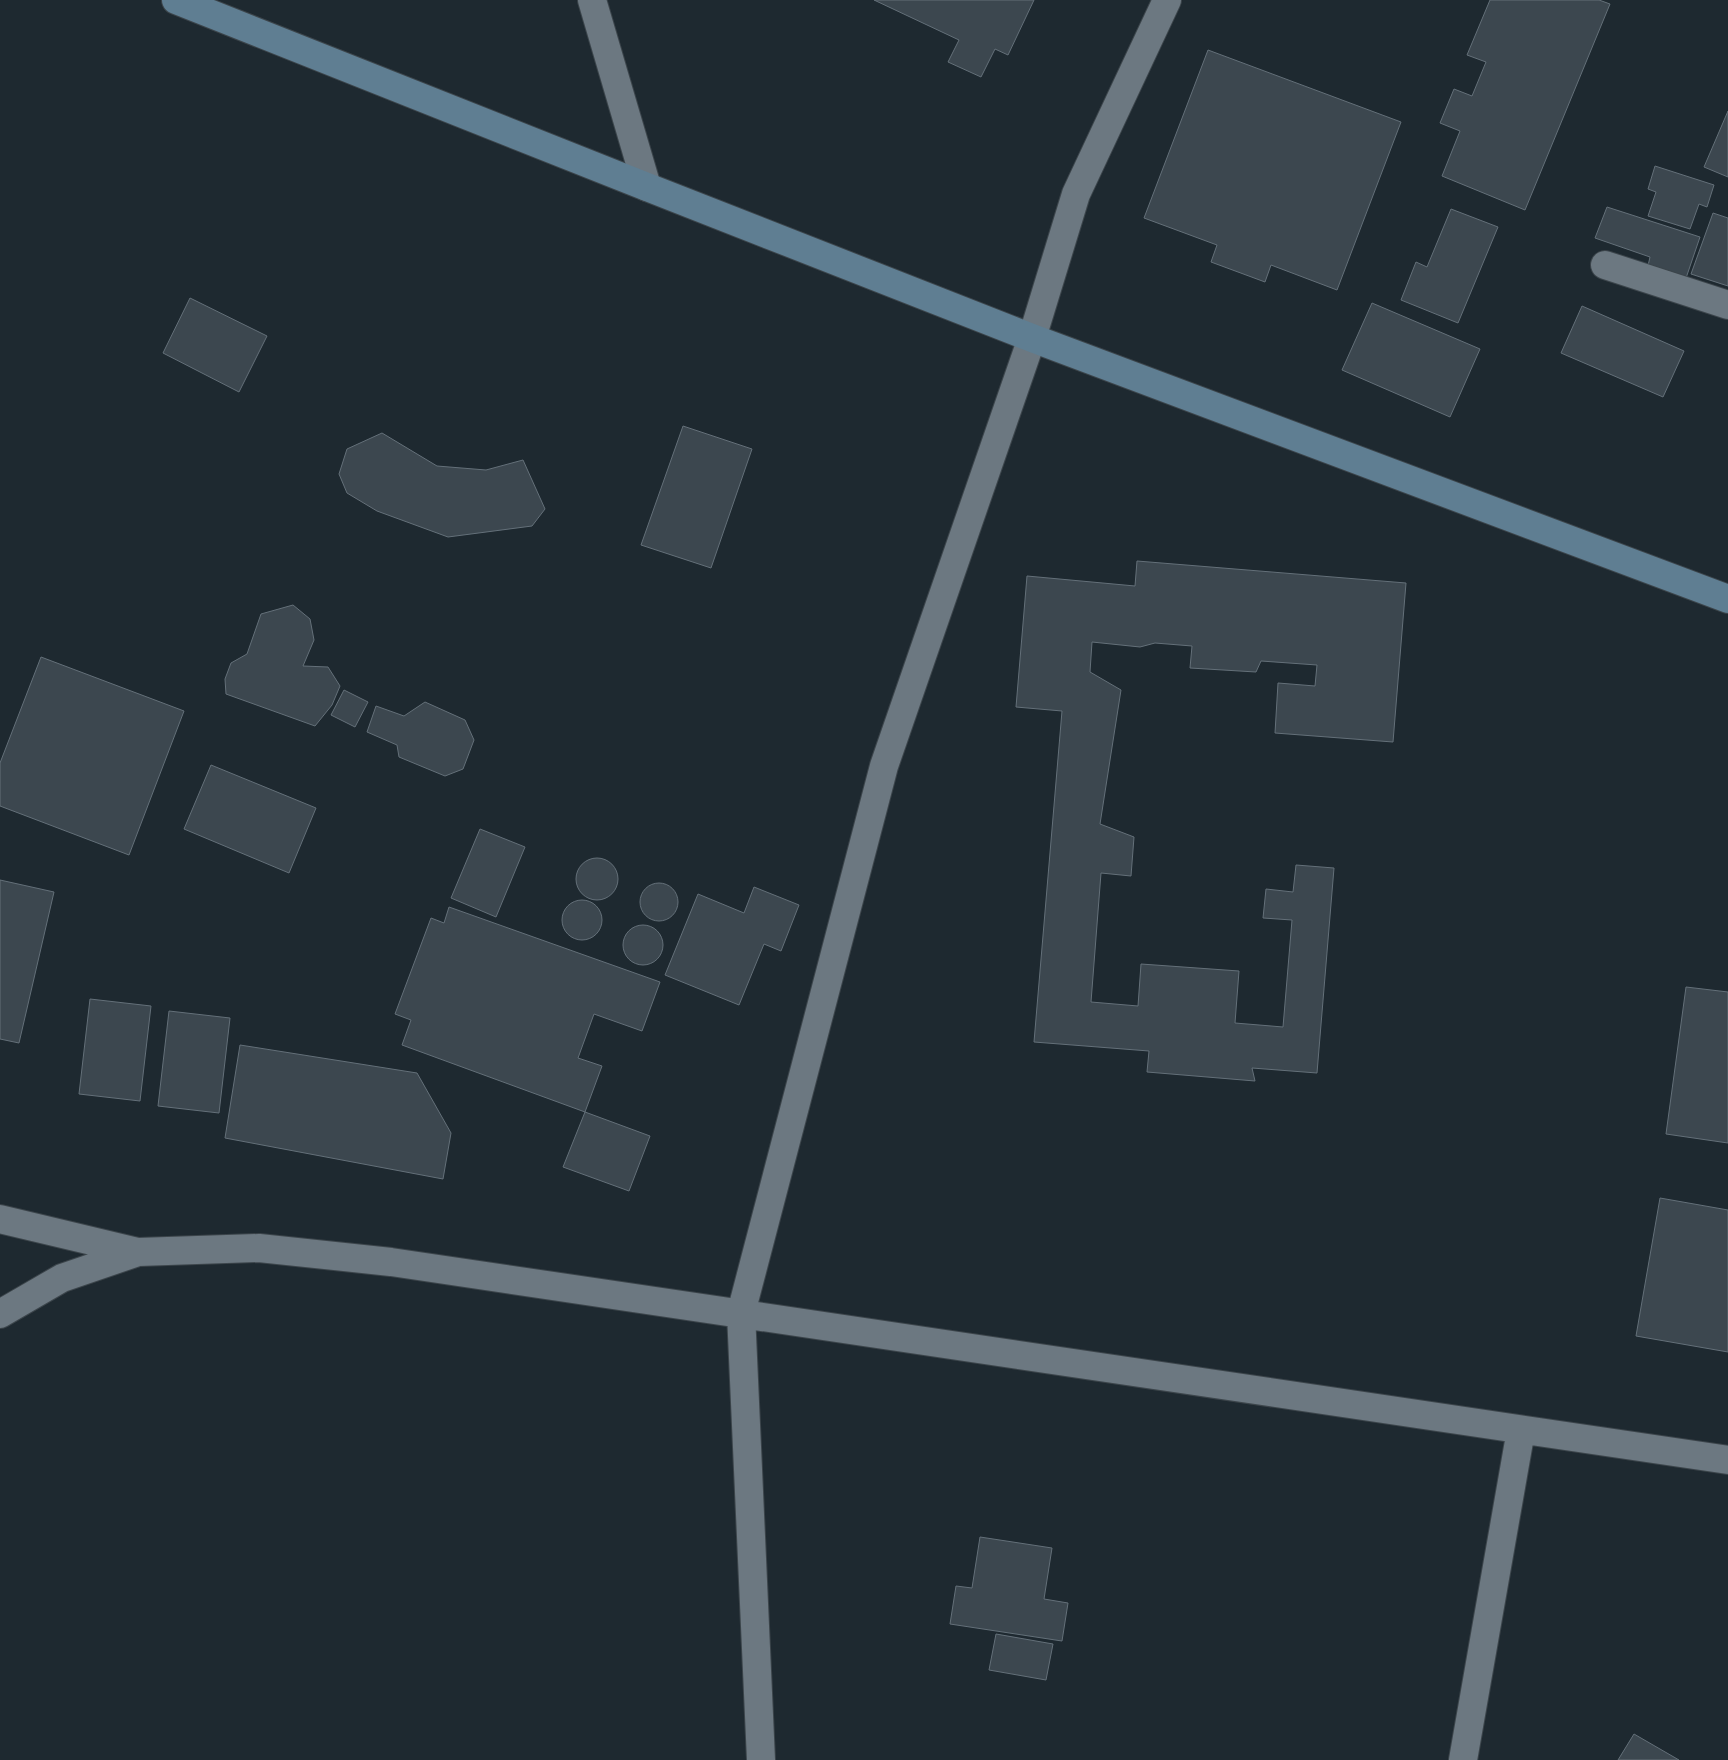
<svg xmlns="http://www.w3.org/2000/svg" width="1728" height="1760" viewBox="0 0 1728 1760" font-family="Jost,sans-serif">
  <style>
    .building { fill: #3c474f; stroke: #647079 }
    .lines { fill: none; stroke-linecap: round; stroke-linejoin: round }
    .street-casing { stroke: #3c454b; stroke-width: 30 }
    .secondary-casing { stroke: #3c454b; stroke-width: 30 }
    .street { stroke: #6c7881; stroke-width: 28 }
    .secondary { stroke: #5f7e92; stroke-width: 28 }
  </style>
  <rect width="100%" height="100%" fill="#1e2930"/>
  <path class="building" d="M874,0H1034L1008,55L995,49L981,77L948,62L959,40Z
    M1490,0H1599L1610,4L1525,210L1442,176L1460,131L1440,123L1454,89L1472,96L1486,62L1467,55Z
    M1208,50L1401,122L1337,290L1271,265L1265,282L1211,262L1217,245L1144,218Z
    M1728,111V177L1704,167Z
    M1655,166L1714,185L1707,207L1699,204L1690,229L1648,216L1656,192L1648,189Z
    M1607,207L1700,237L1684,284L1647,270L1650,257L1595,238Z
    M1451,209L1498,227L1458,323L1401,300L1416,262L1427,267Z
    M1713,213L1728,218V286L1691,274Z
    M190,298L267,336L239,392L163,353Z
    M1372,303L1480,349L1450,417L1342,370Z
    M1582,306L1684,351L1663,397L1561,353Z
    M683,426L752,449L711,568L641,545Z
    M382,433L437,466L486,470L523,460L545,509L532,526L448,537L377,511L347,493L339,474L347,449Z
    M1137,561L1406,583L1393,742L1275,733L1278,683L1315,686L1317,665L1261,661L1256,672L1190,668L1192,646L1155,643L1140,647L1092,642L1090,672L1121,690L1100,824L1134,837L1131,876L1101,873L1091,1002L1138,1006L1141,964L1239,971L1235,1023L1283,1027L1292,920L1263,918L1266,889L1293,892L1296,865L1334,868L1317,1073L1252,1068L1255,1081L1147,1072L1149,1051L1034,1042L1062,711L1016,707L1027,576L1135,586Z
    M293,605L310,619L314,640L303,666L328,667L340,686L332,705L315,726L226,694L225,679L231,663L247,654L261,614Z
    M41,657L184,711L129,855L0,806V763Z
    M344,690L368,702L355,727L331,715Z
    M425,702L465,720L474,740L463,769L445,776L399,757L397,745L367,732L376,706L404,716Z
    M211,765L316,808L289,873L184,829Z
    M480,829L525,847L496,917L451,898Z
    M576 879a21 21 0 1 1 42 0a21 21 0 1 1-42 0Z
    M0,880L54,892L19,1043L0,1039Z
    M640 902a19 19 0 1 1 38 0a19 19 0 1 1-38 0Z
    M754,887L799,905L781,951L764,944L739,1005L665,975L698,894L744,913Z
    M562 920a20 20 0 1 1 40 0a20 20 0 1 1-40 0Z
    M449,907L660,982L642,1031L594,1014L578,1058L602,1066L585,1112L402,1045L411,1020L395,1014L431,918L444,923Z
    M623 945a20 20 0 1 1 40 0a20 20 0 1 1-40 0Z
    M1686,987L1728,992V1143L1666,1134Z
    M90,999L151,1006L140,1101L79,1094Z
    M169,1011L230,1018L219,1113L158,1106Z
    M240,1045L417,1073L451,1133L443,1179L225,1138Z
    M585,1112L650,1136L629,1191L563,1167Z
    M1660,1198L1728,1210V1352L1636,1336Z
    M980,1537L1052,1548L1044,1599L1068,1603L1062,1641L950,1624L956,1586L972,1588Z
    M996,1634L1053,1644L1046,1680L989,1670Z
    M1634,1734L1679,1760H1618Z"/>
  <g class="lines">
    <defs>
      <path id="street" d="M592,0L647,187
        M1605,265L1728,305
        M0,1219L138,1252
        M0,1314L62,1278L138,1252L259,1248L391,1262L1728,1460
        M761,1760L741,1313L884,766L1032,338L1076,194L1167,0
        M1463,1760L1521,1430"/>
      <path id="secondary" d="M176,0L647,187L1032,338L1728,599"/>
    </defs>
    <use href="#street" class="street-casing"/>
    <use href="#secondary" class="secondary-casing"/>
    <use href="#street" class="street"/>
    <use href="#secondary" class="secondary"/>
  </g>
</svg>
